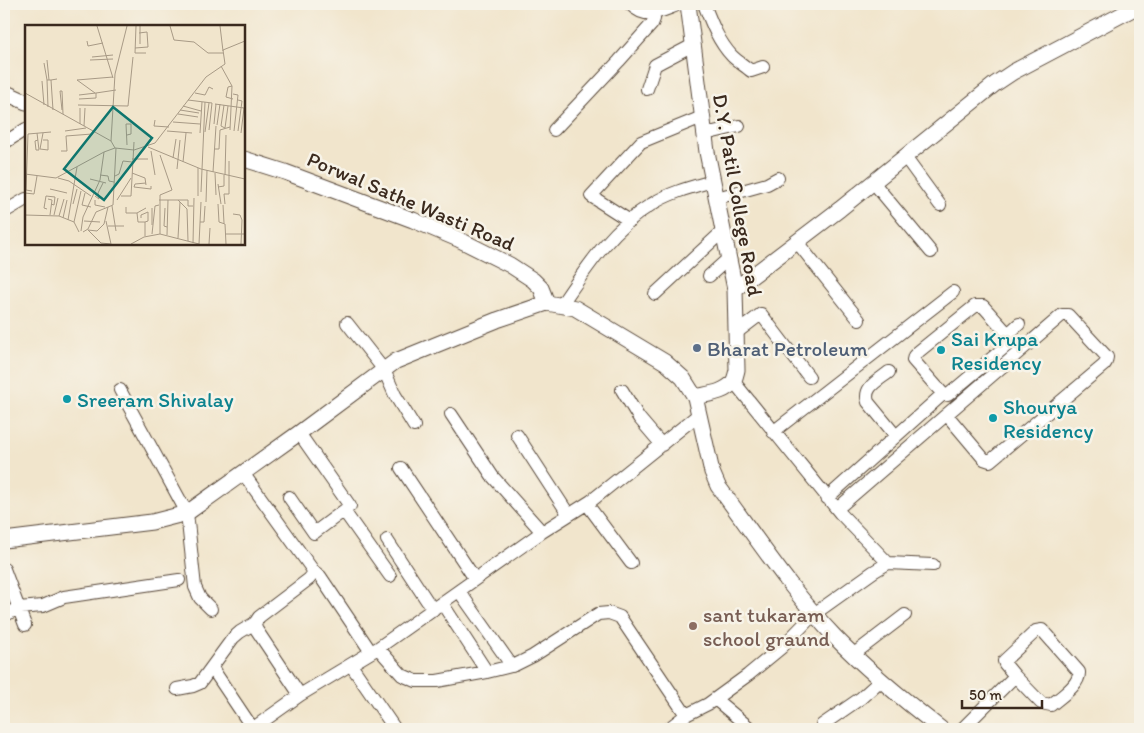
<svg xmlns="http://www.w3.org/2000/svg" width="1144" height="733" viewBox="0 0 1144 733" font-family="Itim,sans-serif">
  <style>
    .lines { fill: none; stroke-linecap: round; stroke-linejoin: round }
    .minor-casing { stroke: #564638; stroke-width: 14 }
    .tertiary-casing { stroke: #564638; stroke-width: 17 }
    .minor { stroke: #fff; stroke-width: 12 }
    .tertiary { stroke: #fff; stroke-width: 15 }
    .service-dot { fill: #5c6f8a; stroke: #f7f3e8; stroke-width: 2 }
    .culture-dot { fill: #0f9aa8; stroke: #f7f3e8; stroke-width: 2 }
    .education-dot { fill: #8d6e63; stroke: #f7f3e8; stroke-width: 2 }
    .labels { text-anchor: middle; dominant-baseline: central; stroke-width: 5; stroke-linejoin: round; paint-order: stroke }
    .street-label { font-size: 21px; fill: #3b2a1e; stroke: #f7f3e8 }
    .culture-label { font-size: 21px; fill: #0d838f; stroke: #f7f3e8; text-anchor: start }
    .service-label { font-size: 21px; fill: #4e5e75; stroke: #f7f3e8; text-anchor: start }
    .education-label { font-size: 21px; fill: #785e54; stroke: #f7f3e8; text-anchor: start }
    .inset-road { fill: none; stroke: #a89a86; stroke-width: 1 }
    .view { fill: #0f766e; fill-opacity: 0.15; stroke: #0f766e; stroke-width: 2.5 }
    .inset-edge { fill: none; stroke: #3b2a1e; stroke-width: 2.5 }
  </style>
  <rect width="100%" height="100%" fill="#f7f3e8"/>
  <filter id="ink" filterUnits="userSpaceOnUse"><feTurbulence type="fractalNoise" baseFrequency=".02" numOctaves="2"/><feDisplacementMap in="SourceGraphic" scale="10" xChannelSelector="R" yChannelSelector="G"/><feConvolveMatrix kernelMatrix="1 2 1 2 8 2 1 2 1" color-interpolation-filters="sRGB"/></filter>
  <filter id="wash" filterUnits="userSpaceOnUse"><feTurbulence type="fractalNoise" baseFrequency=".0096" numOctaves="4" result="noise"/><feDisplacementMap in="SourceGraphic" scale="20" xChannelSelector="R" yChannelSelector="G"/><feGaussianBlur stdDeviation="1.12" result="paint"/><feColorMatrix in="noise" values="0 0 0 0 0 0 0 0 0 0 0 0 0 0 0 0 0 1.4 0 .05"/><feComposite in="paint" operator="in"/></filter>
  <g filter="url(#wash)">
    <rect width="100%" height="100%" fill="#f1e5cc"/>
  </g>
  <g filter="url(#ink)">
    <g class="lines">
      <defs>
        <path id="minor" d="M630,4C647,21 660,11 680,4
          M704,4C711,22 718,41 732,56C737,61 745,66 751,71L763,67
          M647,89L655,65L693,45
          M554,130L619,61L652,24L654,19L653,14
          M705,134L739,126
          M4,143L26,129
          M905,157L940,205
          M873,182L931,252
          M717,198L767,184L778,178
          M4,212L26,199
          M630,221L591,196L641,142L702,117
          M797,242L859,320
          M709,276L729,258
          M655,294L723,231
          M561,305C587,267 612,228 652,204C671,192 692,187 713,181
          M347,323L384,370L395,395L414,426
          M736,333L761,314L809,377
          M1008,334L1011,338V342L948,395L943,394L913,360L914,356L918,352L975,306H983L1008,334L1019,324
          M889,372C878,381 863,387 868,402L896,436
          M734,382L840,513L888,563
          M120,390L187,513L195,587L200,598L211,609
          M622,390L639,418L662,445
          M451,414L493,477L542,532
          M773,432L953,292
          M517,435L569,515
          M401,468L475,579
          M243,473L312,569L313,574L309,579L259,617L255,623L256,629L300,695
          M289,497L314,533L350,506L299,433
          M827,498L943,394
          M587,504L631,563
          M837,509L1062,315H1068L1107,357L1106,362L1104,365L990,461L984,459L947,415
          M344,511L390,576
          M387,540L433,610
          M4,569L25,625
          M312,570L320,576L371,652
          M459,591L512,666
          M442,603L487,672
          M4,616L18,608L43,606L64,597L179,580
          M378,648L402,675L416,681H437L487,672L515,665L533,656L598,614L609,613L620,617L686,715
          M854,654L905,615
          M351,665L395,729
          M212,668L253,729
          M177,689L193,686L200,683L233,638L240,632L255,623
          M715,699L751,729
          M822,725L861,698L881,680
          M252,729L300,695L378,648L542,532L591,501L698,415
          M668,729L686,715L708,704L748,675L782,647L814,614L873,572L888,563L933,565
          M962,729L1015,676L1005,664L1004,661L1036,631L1042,630L1079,672C1080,685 1060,697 1051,705L1041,703L1015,676"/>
        <path id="tertiary" d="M688,4L707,152L735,289L737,370C736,374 735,379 733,382C725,393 707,394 695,397
          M4,92L26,102
          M244,159L285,172L413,220L458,239L510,265L533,280L541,288L547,303
          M735,289L840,209L995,84L1013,72L1140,5
          M4,540L152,522L187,513L299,433L396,361L497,320L547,303L575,308L665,362L683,378L695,397L712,472L718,486C756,537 791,591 835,637C866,669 905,701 941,729"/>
      </defs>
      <use href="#minor" class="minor-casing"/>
      <use href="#tertiary" class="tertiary-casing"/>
      <use href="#minor" class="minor"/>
      <use href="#tertiary" class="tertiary"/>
    </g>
  </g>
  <circle class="service-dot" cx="697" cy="348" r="5"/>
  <g class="culture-dot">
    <circle cx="941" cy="350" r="5"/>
    <circle cx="67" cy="399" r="5"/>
    <circle cx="993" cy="418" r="5"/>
  </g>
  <circle class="education-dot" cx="693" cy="626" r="5"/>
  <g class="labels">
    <g class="street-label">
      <text transform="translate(738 195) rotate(80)">D.Y. Patil College Road</text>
      <text transform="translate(411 201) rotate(23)">Porwal Sathe Wasti Road</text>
    </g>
    <g class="culture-label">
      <text x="951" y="338">Sai Krupa<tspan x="951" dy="24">Residency</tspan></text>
      <text x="77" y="399">Sreeram Shivalay</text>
      <text x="1003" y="406">Shourya<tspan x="1003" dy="24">Residency</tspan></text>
    </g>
    <g class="service-label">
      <text x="707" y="348">Bharat Petroleum</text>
    </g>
    <g class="education-label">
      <text x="703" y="614">sant tukaram<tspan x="703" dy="24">school graund</tspan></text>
    </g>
  </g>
  <g transform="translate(25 25)">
    <rect width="220" height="220" fill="#f1e5cc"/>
    <path class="inset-road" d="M72,1L88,53M111,1L110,28H121M115,1V19M145,1L149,15L169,17L183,28H198M195,1L198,26M62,16L63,21L78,18M110,23L123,22L122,7L114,8M67,32L88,30M22,35L24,55M65,35L88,34M19,38L22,55M196,41L207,61L205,105M17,56L19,80M207,61L203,62L201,72L208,74M0,68L86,116L90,123M70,68L52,55L88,52M170,68L180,70L184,62L188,64M208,69L213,70L209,106M54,70L71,68M54,74L71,73V68L91,65M163,75L187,78L184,105M190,79L219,83L216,108M53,80L103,81L108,32M199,80L196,101L200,103M158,81L176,86M23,82L22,55H26M28,85L26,55L32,54M37,85L35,66H37L38,89M155,85L174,88M153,89L173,92M130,95L129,101L144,102M148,97L175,99M55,99V83M101,99L102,120M101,99H106V109L102,110M189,99L191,79M192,100L195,79M59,101L60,83M200,103L203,81M40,106L61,103M142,106L167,108M213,106L217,76L213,75M180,107L184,78M12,108L14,125H11L10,116L13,115M18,108L15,124L23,125V115H18M175,108L177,77M86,116L90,49L102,1M123,122L176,144L220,154M90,123L109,125L130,118L181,52L200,39L198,25L220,16M190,124H194L195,105L205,102M36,126H42L41,111L67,109L68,106M126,126L130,150M135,130L147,165L135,170V209M148,133L151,114M107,134H123M158,137L161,108M152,144L155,115M188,147L191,101M107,148L120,153L121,160M190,148L191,170M0,149L31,153L79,127M75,150L83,151L84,156L89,157M200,150L201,110M90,151L94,149L98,136L107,137M33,153L44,156L66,171M65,154L81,158M121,158L110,159L109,162L126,164V161M193,159L196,179M193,162L199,161V150M25,164L42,168M7,166L1,165L3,109L26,107M176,167L180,77M0,168L9,169L12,151M60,168L57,180L66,182M70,171L74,174L73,168L78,158M96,171H106L109,117M173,171V143M23,174L27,175L25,190M70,175V180L80,182M92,175L106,153M134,175H153L162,184L163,216M153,175H163V181H168M181,177L182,145M48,179L52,164M193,179L194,197L200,199L201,219M200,179L199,169H204V136M198,180L199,198M87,181L91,206M101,182V188H112M127,183V200M140,183L139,201L142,202M22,184L19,183L21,171L30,172L29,180L26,179M208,189L215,190L217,195L216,219M0,190L34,191L49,197L54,207M29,190L33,173M34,191L39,174M38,193L42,175M116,193V190L123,187V196L120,197M43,195L52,142M59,196L75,197M81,196L86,219M49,197L56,166M175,197H179L180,181M83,201H99M63,205L72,206L79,199L83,182M63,205L76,218L86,219M56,206L58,192L75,155L79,127L90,123M58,207L63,204L71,187L88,180L91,123M127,209L130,181L134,180M201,209H219M142,210L143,175M120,211V197H113L112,188L121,183M153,213L155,177M168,218L169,173M106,219L119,212L135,209L174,219M174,219L176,177M184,219L185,203"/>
    <path class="view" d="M88,82L127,113L79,175L39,144Z"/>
    <rect width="220" height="220" class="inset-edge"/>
  </g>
  <rect width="1144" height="733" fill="none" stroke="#f7f3e8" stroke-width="20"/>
  <path d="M962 700v8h80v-8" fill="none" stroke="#3b2a1e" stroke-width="2.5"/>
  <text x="969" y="700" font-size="15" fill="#3b2a1e" stroke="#f7f3e8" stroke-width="4" paint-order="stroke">50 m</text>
</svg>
